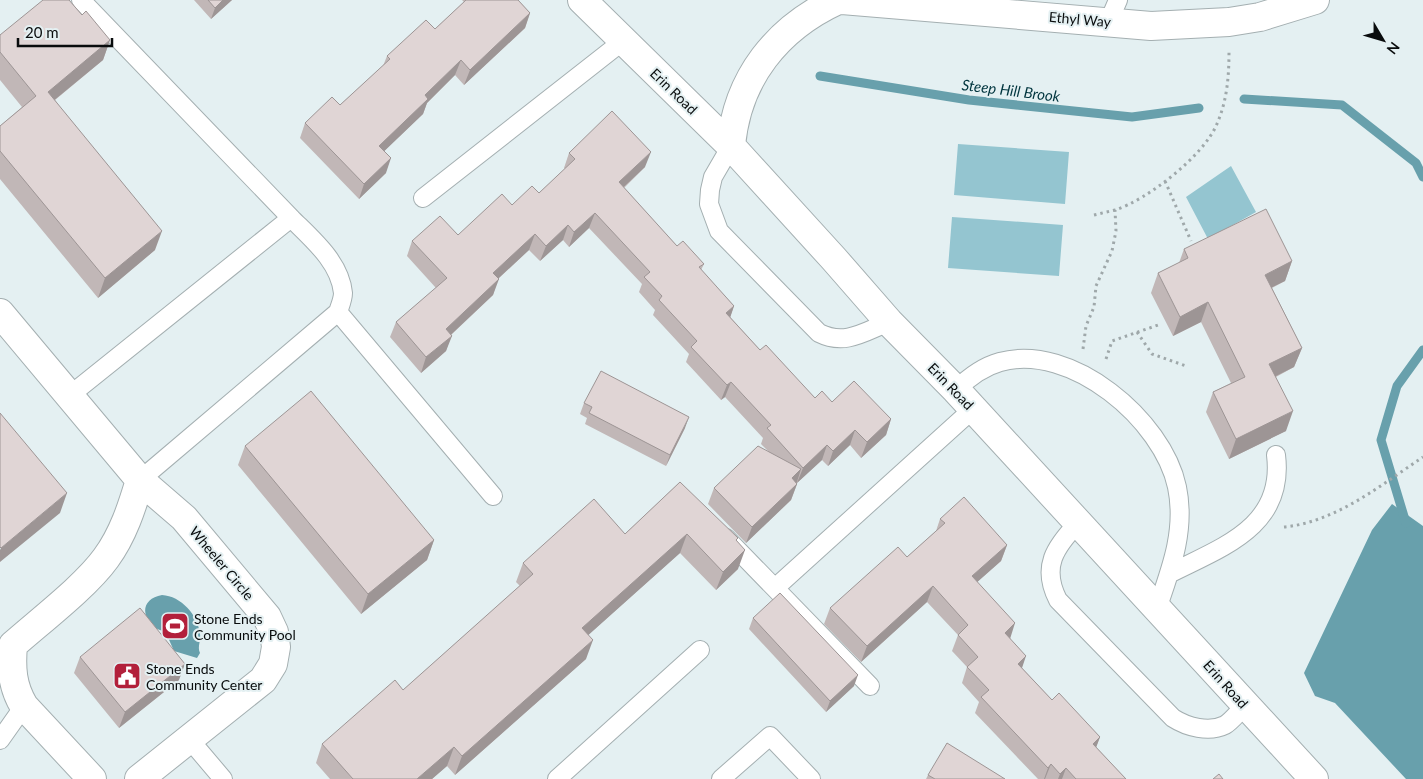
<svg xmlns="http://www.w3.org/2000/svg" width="1423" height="779" viewBox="0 0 1423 779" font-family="Lato,sans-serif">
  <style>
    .green { fill: #94c5d0 }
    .water { fill: #68a0ac }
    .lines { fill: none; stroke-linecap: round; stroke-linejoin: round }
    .stream { stroke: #68a0ac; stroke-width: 9 }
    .lane-casing { stroke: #a4afb1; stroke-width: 20 }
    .street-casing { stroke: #a4afb1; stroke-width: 30 }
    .path { stroke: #9fa8aa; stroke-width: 3; stroke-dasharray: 2.5 4; stroke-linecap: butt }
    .lane { stroke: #fff; stroke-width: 18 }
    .street { stroke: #fff; stroke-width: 28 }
    .wall { fill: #c1b7b7 }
    .shaded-wall { fill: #9d9595 }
    .building { fill: #e0d5d5; stroke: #9d9595 }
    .labels { text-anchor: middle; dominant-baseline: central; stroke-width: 4; stroke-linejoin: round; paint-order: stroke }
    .street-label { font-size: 14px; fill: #090c0d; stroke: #e4f0f2 }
    .poi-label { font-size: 14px; fill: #090c0d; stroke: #e4f0f2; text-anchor: start }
    .water-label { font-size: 15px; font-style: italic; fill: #00353e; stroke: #e4f0f2 }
  </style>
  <rect width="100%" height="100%" fill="#e4f0f2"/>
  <path class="green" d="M958,144L1069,152L1065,204L954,195Z
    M1231,166L1256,212L1208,239L1186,197Z
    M952,217L1063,225L1059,276L948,268Z"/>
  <path class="water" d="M1392,504L1423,526V779H1406L1335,703L1315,696L1304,673L1372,530Z
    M162,595C181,596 198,615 200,634C201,641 197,647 200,653L197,658L174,651L166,633C162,630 155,629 152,625C140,613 144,598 162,595Z"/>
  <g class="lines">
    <path class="stream" d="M820,76L969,100L1132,117L1199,108
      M1244,99L1342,105L1416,163L1423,177
      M1406,523L1381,440L1397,386L1423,350"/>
    <defs>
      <path id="lane" d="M1109,21L1118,0
        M731,146L713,177L710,190L709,204L719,231L819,333C845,346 864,332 889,322
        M423,198L623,41
        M291,218C312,239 340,262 343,293C343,299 340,306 338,312
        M956,390C969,377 982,367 1000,362C1071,342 1163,420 1177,487C1186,530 1171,569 1157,609
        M69,396L291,218L81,0
        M140,480L338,312L493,496
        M1078,523C1055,547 1041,567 1058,600L1173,718C1187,727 1209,733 1225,725C1232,721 1239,711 1245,706
        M726,538L870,686
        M1169,574C1222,547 1285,527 1276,455
        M775,588L973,409
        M0,740L24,706
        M190,740L223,779
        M557,779L700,650
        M721,779L770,736L811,779"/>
      <path id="street" d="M582,0L731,146L834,259L889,322L956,390L1314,779
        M842,0L1151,26L1229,22L1260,17L1315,0
        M731,146C737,78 777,28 838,0
        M0,313L140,480L184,518L267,617L274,632L276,647L273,664L263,680L139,779
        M92,779L24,706C12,686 11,668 13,645C40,621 86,586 106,558C123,535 132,507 140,480"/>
    </defs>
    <use href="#lane" class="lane-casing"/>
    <use href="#street" class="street-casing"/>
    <path class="path" d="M1165,181L1191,241
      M1094,215L1115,210
      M1137,332L1152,354L1186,366
      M1083,349L1086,326L1094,307L1096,286L1112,251L1116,231L1115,210C1147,200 1202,157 1216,126C1227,102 1229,77 1229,51
      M1106,359L1112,341L1161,324
      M1284,527C1336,522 1381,485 1423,457"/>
    <use href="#lane" class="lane"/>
    <use href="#street" class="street"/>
  </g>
  <path class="wall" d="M194,0H232L211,19Z
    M462,0H518L530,13L525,28L464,85L455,75L427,103L423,114L384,151L386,173L359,199L300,138L305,123L340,105L383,66L387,56L435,29L464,2Z
    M0,35L110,40L103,60L55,100L155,250L98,298L0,179V126L22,107L0,80Z
    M569,153L645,167L624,188L677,246L704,264L701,270L734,306L730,317L760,350L815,398L891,419L886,435L861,458L850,445L828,466L822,460L797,483V482V484L791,500L746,543L708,504L714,488L769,452L761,444L763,438L725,397L721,400L686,362L689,354L653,315L655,310L639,292L642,284L589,228L569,247L563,240L540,261L529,250L498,279L493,295L451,335L446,351L421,373L390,337L396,322L436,288L407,256L412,241L458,235L512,205L539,193L565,169L564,168Z
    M1184,249L1292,261L1285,281L1272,288L1302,348L1294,367L1276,377L1286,431L1229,459L1206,412L1213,392L1231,383L1201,322L1173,336L1151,293L1158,273L1179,263Z
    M584,403L685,428L666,466L585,424L587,418L580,414Z
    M245,446L434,540L427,560L361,614L238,465Z
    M680,482L737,541L738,569L716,590L680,553L588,635L586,659L455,775L447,766L432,779H330L316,763L322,744L403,690L520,586L516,582L523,563L625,534Z
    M940,519L1007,545L1001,561L977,582L1010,638L1022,668L1052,700L1100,737L1096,747L1126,779H1038L975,713L979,702L962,683L967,667L952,651L958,635L927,602L861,662L824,624L830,608L907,557L936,531Z
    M753,618L854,686L826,712L749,629Z
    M80,657L179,680L119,728L74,673Z
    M928,775L1005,779H926Z"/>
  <path class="shaded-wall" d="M223,0H232L211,19L215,8Z
    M530,13L525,28L464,85L470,70Z
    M110,40L103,60L41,111L48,92Z
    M461,60L455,75L427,103L423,114L374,161L379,146L425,95Z
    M651,152L645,167L613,197L619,182Z
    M391,158L386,173L359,199L364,184Z
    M595,213L589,228L569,247L574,232Z
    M568,225L563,240L540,261L546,246Z
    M162,231L155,250L98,298L105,278Z
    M535,234L529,250L488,288L493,273Z
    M1292,261L1285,281L1258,294L1265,275Z
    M499,279L493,295L441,344L446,329Z
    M1208,302L1201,322L1173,336L1180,317Z
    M734,306L729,321L726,313Z
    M452,336L446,351L421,373L426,357Z
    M1302,348L1294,367L1262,383L1269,364Z
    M731,382L725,397L721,400L727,385Z
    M1293,411L1286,431L1229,459L1236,439Z
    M689,417L685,428L666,466L670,455Z
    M891,419L886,435L861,458L867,442Z
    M855,430L850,445L828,466L833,451Z
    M827,445L822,460L797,483L803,468Z
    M801,469L796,485L792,478Z
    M797,484L791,500L746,543L752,527Z
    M67,493L60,513L0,562V550L1,548Z
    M687,534L680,553L575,647L582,628Z
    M434,540L427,560L361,614L368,594Z
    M1007,545L1001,561L966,592L972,576Z
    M745,550L738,569L716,590L723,572Z
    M933,586L927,602L861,662L867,646Z
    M1015,623L1010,639L1005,633Z
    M593,640L586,659L455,775L462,756Z
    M1026,656L1021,671L1018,664Z
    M185,664L179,680L119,728L125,712Z
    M858,675L854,686L826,712L830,701Z
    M1100,737L1094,753L1093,744Z
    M454,747L447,766L432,779H417Z
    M1051,764L1045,779H1044L1048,768Z
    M1066,768L1062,779H1058L1060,774Z"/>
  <path class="building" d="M43,0H69L82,15L86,11L110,40L48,92L162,231L105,278L0,151V126L36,96L0,52V35Z
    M208,0H223L215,8Z
    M466,0H518L530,13L470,70L461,60L425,95L428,99L379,146L391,158L364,184L305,123L332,97L340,105L390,59L387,56L426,20L435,29Z
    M612,111L651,152L619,182L677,246L683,241L704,264L699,267L734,306L726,313L760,350L766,345L815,398L822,391L832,402L854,381L891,419L867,442L855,430L833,451L827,445L803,468L767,428L771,425L731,382L727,385L691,347L697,341L659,300L662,296L644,277L650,272L595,213L574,232L568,225L546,246L535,234L493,273L499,279L446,329L452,336L426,357L396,322L447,278L412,241L440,216L458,235L502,194L512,205L532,186L539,193L575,159L569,153Z
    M1266,209L1292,261L1265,275L1302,348L1269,364L1293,411L1236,439L1213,392L1245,377L1208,302L1180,317L1158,273L1188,258L1184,249Z
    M601,371L689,417L670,455L589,413L592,407L584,403Z
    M311,391L434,540L368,594L245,446Z
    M0,413L67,493L1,548L0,547Z
    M758,446L801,469L792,478L797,484L752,527L714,488Z
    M680,482L738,538L736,540L745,550L723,572L687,534L582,628L593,640L462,756L454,747L417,779H353L322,744L395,680L403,690L533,574L523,563L594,499L625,534Z
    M964,497L1007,545L972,576L1015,623L1005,633L1026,656L1018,664L1052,700L1059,693L1100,737L1093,744L1126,779H1076L1066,768L1060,774L1051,764L1048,768L981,697L989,690L967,667L978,657L958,635L968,625L933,586L867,646L830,608L898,547L907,557L945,523L940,519Z
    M780,593L858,675L830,701L753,618Z
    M140,608L185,664L125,712L80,657Z
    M947,743L1005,779H935L928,775Z
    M1219,774L1223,779H1213Z"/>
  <defs>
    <symbol id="stadium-square" viewBox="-11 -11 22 22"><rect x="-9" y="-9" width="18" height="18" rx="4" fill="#b2203b" stroke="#e4f0f2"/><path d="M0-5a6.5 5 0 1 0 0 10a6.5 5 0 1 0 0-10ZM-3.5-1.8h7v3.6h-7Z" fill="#fff"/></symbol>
    <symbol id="civic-square" viewBox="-11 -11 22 22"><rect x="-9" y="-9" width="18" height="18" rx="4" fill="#b2203b" stroke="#e4f0f2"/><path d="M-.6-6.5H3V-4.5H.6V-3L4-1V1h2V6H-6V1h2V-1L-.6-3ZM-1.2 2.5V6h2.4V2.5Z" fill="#fff"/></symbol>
  </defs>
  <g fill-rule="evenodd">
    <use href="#stadium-square" x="159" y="610" width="32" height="32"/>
    <use href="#civic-square" x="111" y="660" width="32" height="32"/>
  </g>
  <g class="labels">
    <g class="street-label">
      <text transform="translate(1080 19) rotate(5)">Ethyl Way</text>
      <text transform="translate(674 91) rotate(44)">Erin Road</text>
      <text transform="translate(951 386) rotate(46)">Erin Road</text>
      <text transform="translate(222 563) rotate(50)">Wheeler Circle</text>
      <text transform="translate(1226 684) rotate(48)">Erin Road</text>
    </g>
    <g class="poi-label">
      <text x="194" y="618">Stone Ends<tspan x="194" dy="16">Community Pool</tspan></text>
      <text x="146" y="668">Stone Ends<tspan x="146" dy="16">Community Center</tspan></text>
    </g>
    <g class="water-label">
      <text transform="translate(1011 90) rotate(7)">Steep Hill Brook</text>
    </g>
  </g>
  <g transform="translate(1383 40) rotate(128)" stroke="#e4f0f2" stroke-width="4" paint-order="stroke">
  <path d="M0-4L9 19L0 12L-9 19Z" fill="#090c0d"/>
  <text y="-8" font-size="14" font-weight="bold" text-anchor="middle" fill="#090c0d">N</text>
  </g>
  <path d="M18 38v8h94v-8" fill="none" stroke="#090c0d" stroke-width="2.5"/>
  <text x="25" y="38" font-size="15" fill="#090c0d" stroke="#e4f0f2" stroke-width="4" paint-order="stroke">20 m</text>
</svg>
